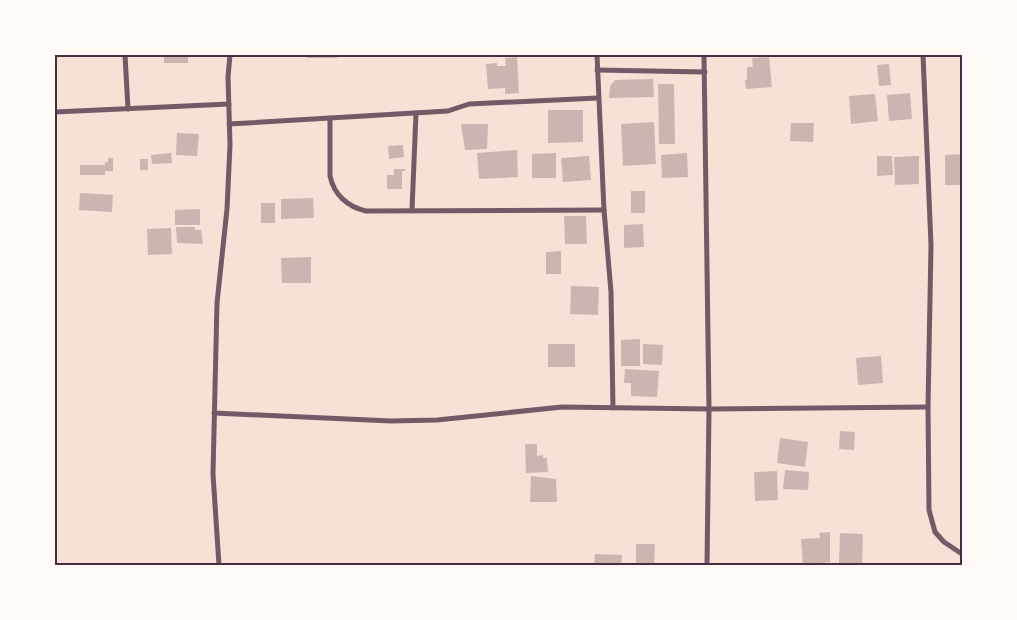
<svg xmlns="http://www.w3.org/2000/svg" width="1017" height="620" font-family="'Sofia Sans Condensed',sans-serif">
  <style>
    .building { fill: #ccb4b1 }
    .lines { fill: none; stroke-linecap: round; stroke-linejoin: round }
    .minor { stroke: #755966; stroke-width: 5 }
    .neatline { fill: none; stroke: #4a2c40; stroke-width: 2 }
  </style>
  <rect width="100%" height="100%" fill="#f7e1d7"/>
  <!-- building -->
  <g class="building">
    <rect x="164" y="55" width="24" height="8"/>
    <rect x="307" y="55" width="30" height="3"/>
    <path d="M517,57L519,93L505,94V88L488,89L486,64L497,63V66H506L505,58Z"/>
    <path d="M769,57L772,87L746,89L745,80H747V67H753L752,58Z"/>
    <path d="M889,64L891,85L879,86L877,65Z"/>
    <path d="M653,79L654,97L609,98L610,86L615,80Z"/>
    <path d="M658,84H674L675,144H659Z"/>
    <path d="M910,93L912,119L889,121L887,95Z"/>
    <path d="M875,94L878,121L851,124L849,96Z"/>
    <path d="M548,110H583V142L548,143Z"/>
    <path d="M654,122L656,164L623,166L621,124Z"/>
    <path d="M791,123H814L813,142L790,141Z"/>
    <path d="M461,124H488L487,149L465,150Z"/>
    <path d="M177,133L199,134L197,156L176,155Z"/>
    <path d="M403,145L404,157L389,159L388,146Z"/>
    <path d="M517,150L518,177L479,179L477,153Z"/>
    <path d="M171,153L172,163L152,164L151,155Z"/>
    <path d="M556,153V178H532V154Z"/>
    <path d="M687,153L688,177L662,178L661,155Z"/>
    <path d="M962,154V185H945V155Z"/>
    <path d="M589,156L591,180L563,182L561,158Z"/>
    <path d="M877,156H892L893,175L877,176Z"/>
    <path d="M919,156V184L895,185L894,157Z"/>
    <path d="M108,158H113V171H105V175H80V165H105V162H108Z"/>
    <rect x="140" y="159" width="8" height="11"/>
    <path d="M394,169H405V171H402V189H387V175H394Z"/>
    <rect x="631" y="191" width="14" height="22"/>
    <path d="M80,193L113,195L112,212L79,210Z"/>
    <path d="M313,198L314,218L281,219V199Z"/>
    <rect x="261" y="203" width="14" height="20"/>
    <path d="M200,209V225H175V210Z"/>
    <path d="M564,216H586L587,244H565Z"/>
    <path d="M643,224L644,247L624,248V225Z"/>
    <path d="M176,227H195V230H201L203,244L177,243Z"/>
    <path d="M171,228L172,254L148,255L147,229Z"/>
    <path d="M561,251V274H546V252Z"/>
    <path d="M311,257V283H282L281,258Z"/>
    <path d="M571,286L599,287L598,315L570,314Z"/>
    <path d="M640,339V366H621V340Z"/>
    <rect x="548" y="344" width="27" height="23"/>
    <path d="M643,344L663,345L662,365L643,364Z"/>
    <path d="M881,356L883,383L858,385L856,358Z"/>
    <path d="M625,369L659,371L657,397L631,396V383H624Z"/>
    <path d="M840,431L855,432L854,450L839,449Z"/>
    <path d="M780,438L808,442L805,467L777,463Z"/>
    <path d="M525,444H537V456L543,455V458H547L548,472L526,473Z"/>
    <path d="M785,470L809,472L808,490L783,489Z"/>
    <path d="M777,471L778,500L755,501L754,472Z"/>
    <path d="M531,476L556,479L557,502H530Z"/>
    <path d="M830,532V562L803,565L801,539L820,538L819,533Z"/>
    <path d="M840,533L863,534L862,564L839,563Z"/>
    <path d="M636,544H655L654,565H636Z"/>
    <path d="M595,554L622,555L621,565H594Z"/>
  </g>
  <g class="lines">
    <!-- minor -->
    <g class="minor">
      <path d="M125,55L128,109"/>
      <path d="M597,55L604,210L611,292L613,408"/>
      <path d="M704,55L709,409L707,565"/>
      <path d="M923,55L931,245L928,407L929,510L935,532L944,542L962,554"/>
      <path d="M597,70L705,72"/>
      <path d="M55,112L229,104"/>
      <path d="M330,118V176C334,195 348,207 366,211L604,210"/>
      <path d="M229,124L448,111L469,104L598,98"/>
      <path d="M412,210L416,113"/>
      <path d="M214,413L391,421L437,420L562,407L709,409L928,407"/>
      <path d="M219,565L213,474L217,303L227,209L230,145L228,77L230,55"/>
    </g>
  </g>
  <!-- border -->
  <rect width="1017" height="620" fill="none" stroke="#fffaf5" stroke-width="112"/>
  <rect x="56" y="56" width="905" height="508" class="neatline"/>
</svg>
